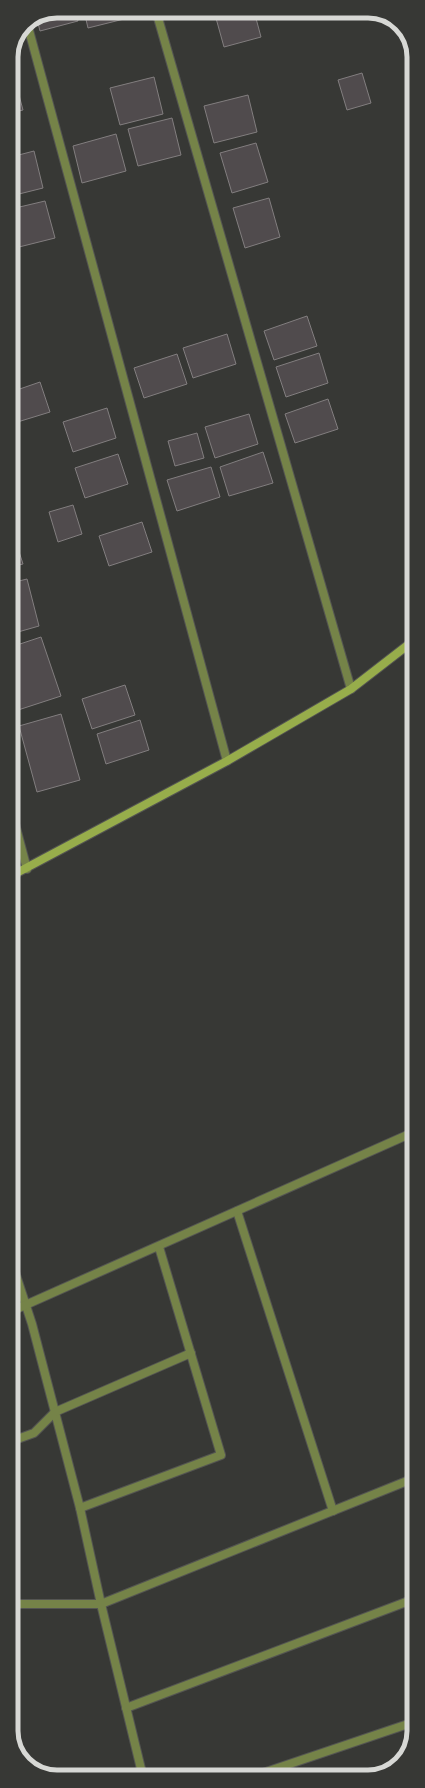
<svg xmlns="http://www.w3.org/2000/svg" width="425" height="1788" font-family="Rubik,sans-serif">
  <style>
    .building { fill: #504b4d; stroke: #827e7f }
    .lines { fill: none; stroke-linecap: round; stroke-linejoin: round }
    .street-casing { stroke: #545552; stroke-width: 10 }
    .secondary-casing { stroke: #545552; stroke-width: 10 }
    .street { stroke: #758348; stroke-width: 8 }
    .secondary { stroke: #97ad4b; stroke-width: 8 }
    .rim { fill: none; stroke: #d7d8d5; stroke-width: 5 }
  </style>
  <rect width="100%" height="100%" fill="#373835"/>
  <!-- building -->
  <g class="building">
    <path d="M57,11H76L78,21L40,31L37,19Z"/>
    <path d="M84,11H130L132,17L88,28Z"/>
    <path d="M214,11H254L261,37L224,47Z"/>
    <path d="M298,11H325L299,16Z"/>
    <path d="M11,73H13L23,110L11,113Z"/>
    <path d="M362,73L371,103L347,110L338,80Z"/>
    <path d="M154,77L163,114L120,125L110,88Z"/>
    <path d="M248,95L257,132L214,143L204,106Z"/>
    <path d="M172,118L181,155L138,166L128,129Z"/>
    <path d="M116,134L126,171L82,183L73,146Z"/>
    <path d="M256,143L268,182L232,193L220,153Z"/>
    <path d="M34,151L43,188L11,196V157Z"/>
    <path d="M269,198L280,237L245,248L233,208Z"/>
    <path d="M45,201L55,238L11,249V209Z"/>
    <path d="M307,316L317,346L274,360L264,331Z"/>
    <path d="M227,334L236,364L193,378L183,348Z"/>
    <path d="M319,353L328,383L286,397L276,367Z"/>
    <path d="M177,354L187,384L144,398L134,368Z"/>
    <path d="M40,382L50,412L11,424V392Z"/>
    <path d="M328,399L338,429L295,443L285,414Z"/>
    <path d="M107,408L116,438L73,452L63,422Z"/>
    <path d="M249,414L258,444L215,458L205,427Z"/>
    <path d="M197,433L204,458L175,466L168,441Z"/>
    <path d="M263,452L273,483L229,496L220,467Z"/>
    <path d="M118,454L128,484L85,498L75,468Z"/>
    <path d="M211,467L220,497L177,511L167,480Z"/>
    <path d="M73,505L82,534L58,542L49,512Z"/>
    <path d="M142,522L152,552L109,566L99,536Z"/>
    <path d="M11,527L23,564L11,567Z"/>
    <path d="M27,579L39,626L11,634V583Z"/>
    <path d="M41,637L61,696L12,712L11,647Z"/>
    <path d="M125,685L135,715L92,729L82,699Z"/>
    <path d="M61,714L80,780L37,792L19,726Z"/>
    <path d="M140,720L149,750L106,764L97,734Z"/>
  </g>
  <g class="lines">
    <defs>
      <g id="street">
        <path d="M156,11L351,689"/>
        <path d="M27,23L227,761"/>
        <path d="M11,809L27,869"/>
        <path d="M237,1211L333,1511"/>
        <path d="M12,1263L32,1324L80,1508L101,1604L143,1777"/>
        <path d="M12,1311L414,1132"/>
        <path d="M12,1441L34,1433L55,1412L191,1353"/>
        <path d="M80,1508L221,1455L159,1247"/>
        <path d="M12,1604H101L412,1479"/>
        <path d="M126,1708L414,1599"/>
        <path d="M254,1776L414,1722"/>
      </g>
      <path id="secondary" d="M11,876L227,761L351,689L413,641"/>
    </defs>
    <!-- street casing -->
    <use href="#street" class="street-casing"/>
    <!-- secondary casing -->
    <use href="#secondary" class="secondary-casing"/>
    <!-- street -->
    <use href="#street" class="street"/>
    <!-- secondary -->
    <use href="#secondary" class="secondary"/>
  </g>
  <!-- crop -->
  <path d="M0 0H425V1788H0ZM57 18H368A39 39 0 0 1 407 57V1731A39 39 0 0 1 368 1770H57A39 39 0 0 1 18 1731V57A39 39 0 0 1 57 18Z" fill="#373835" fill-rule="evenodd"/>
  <path class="rim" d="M57 18H368A39 39 0 0 1 407 57V1731A39 39 0 0 1 368 1770H57A39 39 0 0 1 18 1731V57A39 39 0 0 1 57 18Z"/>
</svg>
